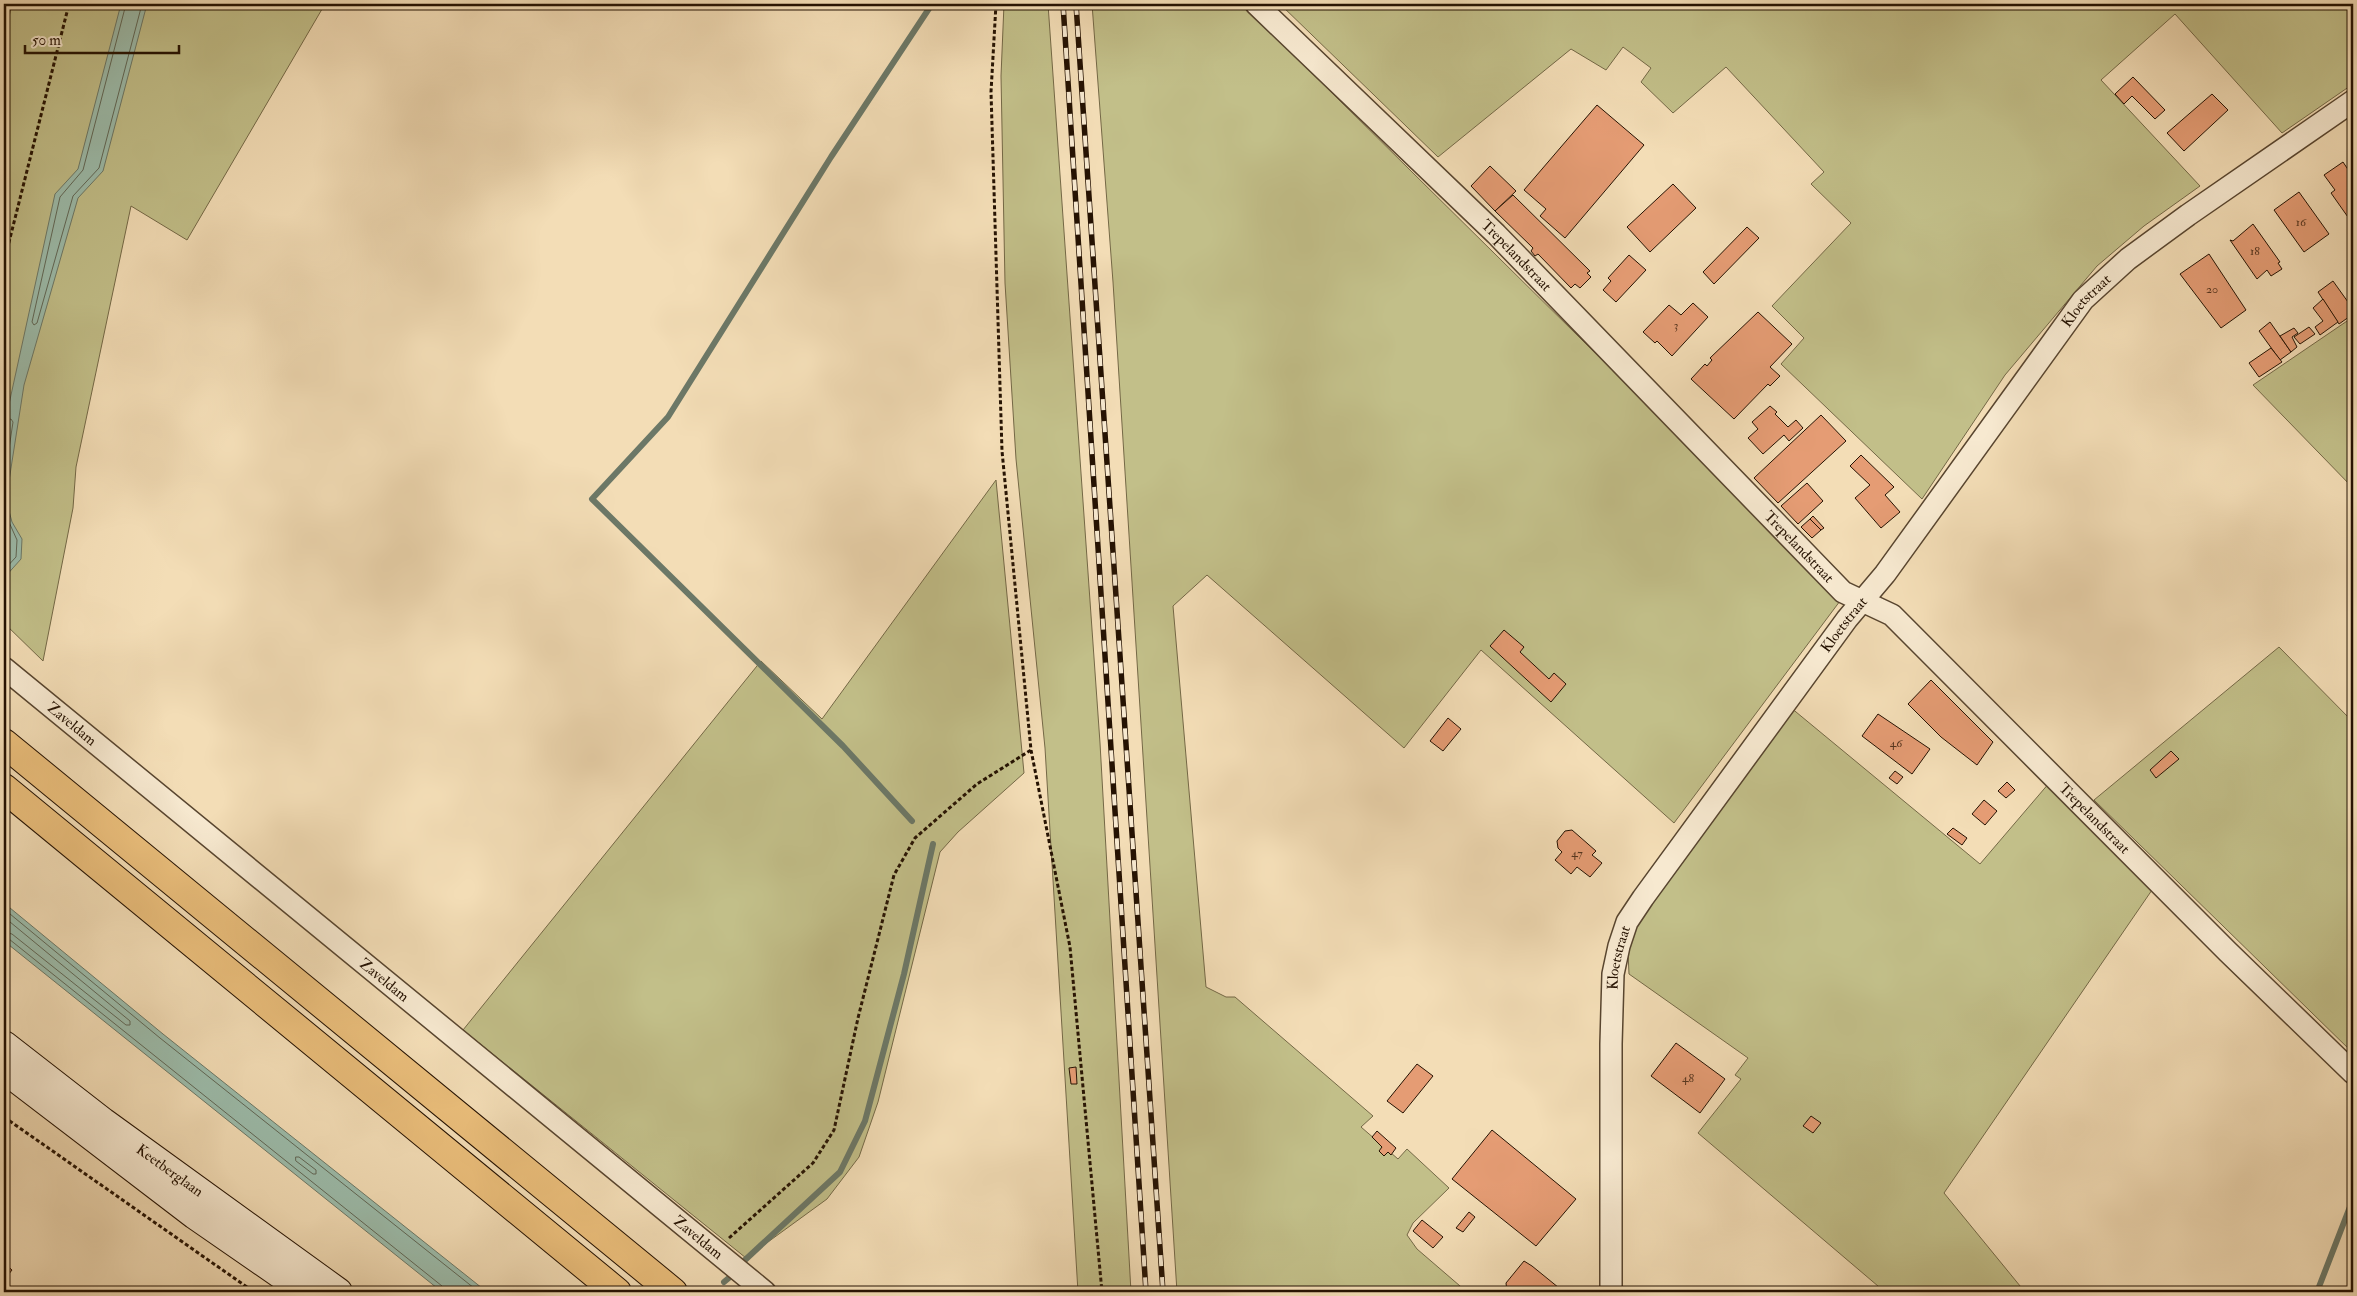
<svg xmlns="http://www.w3.org/2000/svg" width="2357" height="1296" font-family="'IM FELL Double Pica',serif">
  <style>
    .green { fill: #c2bf89; stroke: #746846 }
    .water { fill: #9cbcab; stroke: #6c7867 }
    .lines { fill: none; stroke-linecap: round; stroke-linejoin: round }
    .shore { stroke: #606756; stroke-width: 1 }
    .stream { stroke: #6c7867; stroke-width: 6 }
    .building { fill: #e59c74; stroke: #251202 }
    .minor-casing { stroke: #58452f; stroke-width: 24 }
    .secondary-casing { stroke: #251202; stroke-width: 30 }
    .motorway-casing { stroke: #251202; stroke-width: 30 }
    .path { stroke: #251202; stroke-width: 3; stroke-dasharray: 4 2.5; stroke-linecap: butt }
    .minor { stroke: #f7e9d0; stroke-width: 21 }
    .secondary { stroke: #f7e9d0; stroke-width: 28 }
    .motorway { stroke: #eabe7b; stroke-width: 28 }
    .rail-casing { stroke: #251202; stroke-width: 5.5 }
    .rail { stroke: #f7e9d0; stroke-width: 4; stroke-dasharray: 11; stroke-linecap: butt }
    .labels { text-anchor: middle; dominant-baseline: central; stroke-width: 4.5; stroke-linejoin: round; paint-order: stroke }
    .number-label { font-size: 12px; fill: #55341e }
    .street-label { font-size: 15px; fill: #251202; stroke: #f7e9d0 }
  </style>
  <rect width="100%" height="100%" fill="#f3ddb6"/>
  <filter id="stains"><feTurbulence type="fractalNoise" baseFrequency=".004" numOctaves="4"/><feColorMatrix values="0 0 0 0 .2 0 0 0 0 .09 0 0 0 0 .02 0 0 0 .5 -.17"/></filter>
  <radialGradient id="worn" r=".72"><stop offset=".6" stop-color="#630" stop-opacity="0"/><stop offset="1" stop-color="#630" stop-opacity=".3"/></radialGradient>
  <!-- green -->
  <g class="green">
    <path d="M12,4H325L187,240L131,206L76,467L73,508L43,661L4,623V38Z"/>
    <path d="M1004,4H1048L1100,743L1131,1292H1078L1045,748L1016,459L1005,283L1001,76Z"/>
    <path d="M1092,4H1242L1664,421L1840,601L1674,823L1481,650L1404,748L1207,575L1173,606L1206,987L1226,997H1235L1373,1116L1361,1127L1398,1159L1407,1149L1449,1188L1413,1223L1407,1235L1417,1249L1467,1292H1177L1113,282Z"/>
    <path d="M1280,4H2353V84L2282,133L2175,14L2101,80L2200,186L2144,226L2097,266L2005,375L1922,499L1781,364L1804,338L1772,306L1851,223L1811,184L1824,172L1726,67L1673,113L1641,82L1651,68L1623,47L1606,70L1571,49L1438,157Z"/>
    <path d="M2353,317V488L2253,385Z"/>
    <path d="M996,480L1024,773L958,832L940,852L878,1102L859,1157L827,1199L746,1258L463,1030L761,661L822,719Z"/>
    <path d="M2279,647L2353,722V1053L2094,800Z"/>
    <path d="M1790,707L1980,864L2050,782L2152,890L1944,1193L2025,1292H1885L1698,1133L1741,1079L1735,1075L1748,1058L1629,974L1628,952L1631,937L1650,900Z"/>
  </g>
  <!-- water -->
  <g class="water">
    <path d="M121,4H147L103,171L78,198L24,385L6,500L12,522L22,539L21,559L4,578V427L55,194L78,169Z"/>
    <path d="M4,903L163,1034L487,1292H442L4,941Z"/>
  </g>
  <g class="lines">
    <!-- shore -->
    <g class="shore">
      <path d="M126,4L83,170L60,197L32,322L34,325L37,323L73,196L99,168L142,4"/>
      <path d="M4,421L11,419L13,422L4,482"/>
      <path d="M4,511L17,540L16,557L4,570"/>
      <path d="M4,909L160,1038L479,1292"/>
      <path d="M4,917L130,1021V1025H126L12,934L4,932"/>
      <path d="M4,938L9,939L442,1286L445,1292"/>
      <path d="M296,1157H299L316,1170V1174H313L296,1161Z"/>
    </g>
    <!-- stream -->
    <g class="stream">
      <path d="M912,821L843,746L592,499L668,417L831,157L932,4"/>
      <path d="M745,1260L840,1172L865,1121L904,974L933,844"/>
      <path d="M724,1282L730,1277"/>
      <path d="M2317,1292L2353,1199"/>
    </g>
  </g>
  <!-- building -->
  <g class="building">
    <path d="M2133,77L2165,110L2155,119L2132,96L2124,104L2115,94Z"/>
    <path d="M2212,94L2228,110L2184,151L2167,133Z"/>
    <path d="M1597,105L1644,145L1565,238L1540,216L1546,209L1524,190Z"/>
    <path d="M2343,162L2353,177V218L2350,220L2331,193L2335,190L2324,175Z"/>
    <path d="M1490,166L1516,191L1495,211L1471,186Z"/>
    <path d="M1673,184L1696,208L1650,252L1627,227Z"/>
    <path d="M2299,192L2329,234L2304,252L2274,210Z"/>
    <path d="M1513,195L1590,271L1587,273L1591,277L1580,288L1575,284L1571,288L1538,254L1535,256L1531,251L1533,248L1495,211Z"/>
    <path d="M2253,224L2280,262L2278,263L2282,269L2271,276L2267,270L2257,279L2230,240L2233,241Z"/>
    <path d="M1747,227L1759,238L1714,284L1703,272Z"/>
    <path d="M2209,254L2246,310L2221,328L2180,274Z"/>
    <path d="M1629,255L1646,270L1616,302L1603,290L1611,281L1608,278Z"/>
    <path d="M2333,281L2353,309V314L2339,324L2318,292Z"/>
    <path d="M2323,299L2338,322L2320,335L2315,327L2323,321L2313,308Z"/>
    <path d="M1693,303L1708,317L1672,356L1657,341L1655,343L1643,332L1669,305L1681,315Z"/>
    <path d="M1758,312L1792,344L1770,367L1780,376L1770,386L1768,384L1734,419L1691,379L1705,364L1707,366L1712,360L1710,358Z"/>
    <path d="M2270,322L2291,352L2280,360L2259,331Z"/>
    <path d="M2309,327L2315,334L2300,344L2294,337Z"/>
    <path d="M2294,328L2298,333L2292,337L2297,347L2291,352L2280,336Z"/>
    <path d="M2271,348L2282,362L2259,377L2249,363Z"/>
    <path d="M1770,406L1777,412L1775,414L1788,427L1796,420L1803,428L1789,441L1784,435L1763,454L1748,438L1758,429L1752,422Z"/>
    <path d="M1821,415L1846,441L1778,503L1754,478Z"/>
    <path d="M1861,455L1894,487L1885,495L1900,512L1881,528L1855,498L1870,485L1850,466Z"/>
    <path d="M1807,483L1823,501L1798,524L1781,506Z"/>
    <path d="M1813,516L1824,528L1821,530L1810,519Z"/>
    <path d="M1810,519L1821,530L1812,538L1801,527Z"/>
    <path d="M1504,630L1524,647L1520,652L1549,679L1554,673L1566,684L1551,702L1490,646Z"/>
    <path d="M1931,680L1993,742L1977,765L1941,737L1908,704Z"/>
    <path d="M1878,714L1930,749L1912,774L1862,736Z"/>
    <path d="M1448,718L1461,729L1443,751L1430,741Z"/>
    <path d="M2171,751L2179,759L2156,778L2150,770Z"/>
    <path d="M1895,771L1903,777L1897,784L1889,778Z"/>
    <path d="M2007,782L2015,790L2006,798L1998,791Z"/>
    <path d="M1984,800L1997,811L1985,825L1972,814Z"/>
    <path d="M1953,828L1967,838L1962,845L1947,834Z"/>
    <path d="M1572,830L1596,851L1592,855L1602,863L1590,877L1577,867L1571,874L1555,860L1562,852L1558,848L1557,841L1565,831Z"/>
    <path d="M1676,1043L1725,1079L1700,1113L1651,1076Z"/>
    <path d="M1417,1064L1433,1076L1403,1113L1387,1101Z"/>
    <path d="M1076,1067L1077,1084H1071L1069,1068Z"/>
    <path d="M1811,1116L1821,1123L1813,1133L1803,1126Z"/>
    <path d="M1492,1130L1576,1199L1536,1246L1452,1179Z"/>
    <path d="M1377,1131L1396,1148L1391,1155L1388,1152L1384,1156L1379,1151L1382,1147L1372,1137Z"/>
    <path d="M1469,1212L1475,1217L1463,1232L1456,1228Z"/>
    <path d="M1422,1220L1443,1237L1433,1248L1413,1231Z"/>
    <path d="M1524,1261L1532,1266L1564,1292H1507L1506,1283Z"/>
    <path d="M4,1263L12,1270L4,1280Z"/>
  </g>
  <g class="lines">
    <defs>
      <g id="minor">
        <path id="s1" d="M1256,4L1496,234L1843,592L1892,615L2228,952L2353,1073"/>
        <path id="s2" d="M4,668L765,1292"/>
        <path id="s3" d="M1611,1292V1044L1613,974L1619,946L1627,922L1643,898L1847,619L1885,574L2083,300L2128,259L2188,215L2353,101"/>
      </g>
      <g id="secondary">
        <path id="s4" d="M4,1045L103,1122L338,1292"/>
        <path d="M4,1069L195,1215L302,1289"/>
      </g>
      <g id="motorway">
        <path d="M4,743L673,1292"/>
        <path d="M4,788L617,1292"/>
      </g>
    </defs>
    <!-- minor casing -->
    <use href="#minor" class="minor-casing"/>
    <!-- secondary casing -->
    <use href="#secondary" class="secondary-casing"/>
    <!-- motorway casing -->
    <use href="#motorway" class="motorway-casing"/>
    <!-- path -->
    <g class="path">
      <path d="M996,4L991,92L1002,451L1031,750L1070,947L1102,1292"/>
      <path d="M4,262L69,4"/>
      <path d="M4,1117L254,1292"/>
      <path d="M729,1238L813,1163L834,1130L858,1018L894,875L915,838L977,784L1031,750"/>
    </g>
    <!-- minor -->
    <use href="#minor" class="minor"/>
    <!-- secondary -->
    <use href="#secondary" class="secondary"/>
    <!-- motorway -->
    <use href="#motorway" class="motorway"/>
    <defs>
      <g id="rail">
        <path d="M1063,4L1146,1292"/>
        <path d="M1076,4L1163,1292"/>
      </g>
    </defs>
    <!-- rail casing -->
    <use href="#rail" class="rail-casing"/>
    <!-- rail -->
    <use href="#rail" class="rail"/>
  </g>
  <g class="labels">
    <!-- number labels -->
    <g class="number-label">
      <text x="2301" y="222">16</text>
      <text x="2255" y="251">18</text>
      <text x="2212" y="289">20</text>
      <text x="1676" y="325">3</text>
      <text x="1896" y="743">46</text>
      <text x="1577" y="853">47</text>
      <text x="1688" y="1078">48</text>
    </g>
    <!-- street labels -->
    <g class="street-label">
      <text stroke="none"><textPath href="#s1" startOffset="362">Trepelandstraat</textPath></text>
      <text stroke="none"><textPath href="#s3" startOffset="1145">Kloetstraat</textPath></text>
      <text stroke="none"><textPath href="#s1" startOffset="768">Trepelandstraat</textPath></text>
      <text stroke="none"><textPath href="#s3" startOffset="740">Kloetstraat</textPath></text>
      <text stroke="none"><textPath href="#s2" startOffset="88">Zaveldam</textPath></text>
      <text stroke="none"><textPath href="#s1" startOffset="1172">Trepelandstraat</textPath></text>
      <text stroke="none"><textPath href="#s3" startOffset="335">Kloetstraat</textPath></text>
      <text stroke="none"><textPath href="#s2" startOffset="492">Zaveldam</textPath></text>
      <text stroke="none"><textPath href="#s4" startOffset="208">Keetberglaan</textPath></text>
      <text stroke="none"><textPath href="#s2" startOffset="898">Zaveldam</textPath></text>
    </g>
  </g>
  <!-- margin -->
  <rect width="2357" height="1296" fill="none" stroke="#f3ddb6" stroke-width="20"/>
  <rect x="5" y="5" width="2347" height="1286" fill="none" stroke="#251202" stroke-width="2.5"/>
  <rect x="10" y="10" width="2337" height="1276" fill="none" stroke="#251202"/>
  <!-- scale -->
  <path d="M25 45v8h154v-8" fill="none" stroke="#251202" stroke-width="2.5"/>
  <text x="32" y="45" font-size="15" fill="#251202" stroke="#f7e9d0" stroke-width="4" paint-order="stroke">50 m</text>
  <rect width="100%" height="100%" filter="url(#stains)"/>
  <rect width="100%" height="100%" fill="url(#worn)"/>
</svg>
